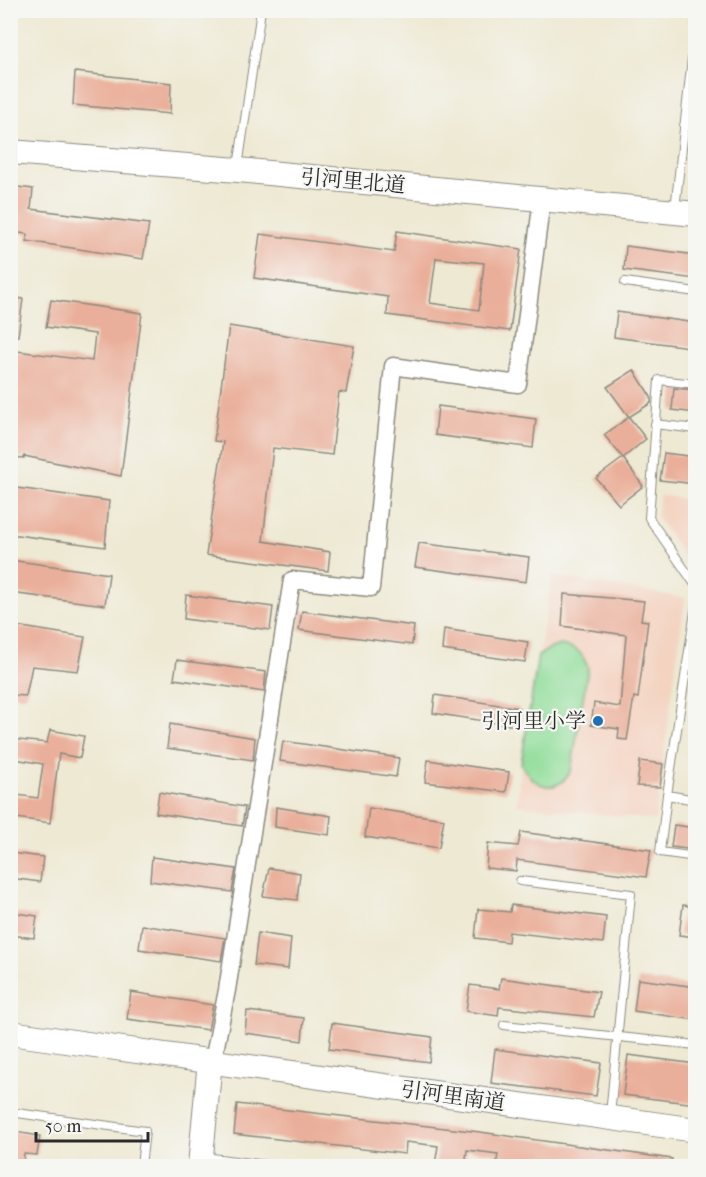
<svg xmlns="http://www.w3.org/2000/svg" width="706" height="1177" font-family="'IM FELL French Canon','Noto Serif SC',serif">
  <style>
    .built { fill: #f4d3c1 }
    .park { fill: #90dd9a; stroke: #5e8462; stroke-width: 1.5 }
    .building { fill: #eaaf9a; fill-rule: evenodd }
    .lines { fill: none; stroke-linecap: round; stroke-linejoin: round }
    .lane-casing { stroke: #8c8a7f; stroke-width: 10 }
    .street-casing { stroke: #8c8a7f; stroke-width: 19 }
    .secondary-casing { stroke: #8c8a7f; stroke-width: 26 }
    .lane { stroke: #fff; stroke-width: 8 }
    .street { stroke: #fff; stroke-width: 16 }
    .secondary { stroke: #fff; stroke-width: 24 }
    .poi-dot { fill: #1f6fb2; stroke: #f6f6f2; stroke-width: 2 }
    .labels { text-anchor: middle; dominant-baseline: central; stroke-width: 4.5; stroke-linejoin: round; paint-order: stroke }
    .street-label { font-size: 21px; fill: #2b2b2b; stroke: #f6f6f2 }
    .poi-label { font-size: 21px; fill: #2b2b2b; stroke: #f6f6f2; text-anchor: end }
  </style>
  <rect width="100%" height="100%" fill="#f6f6f2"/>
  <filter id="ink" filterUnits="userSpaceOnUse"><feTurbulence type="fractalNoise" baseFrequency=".0167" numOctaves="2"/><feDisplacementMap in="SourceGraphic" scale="12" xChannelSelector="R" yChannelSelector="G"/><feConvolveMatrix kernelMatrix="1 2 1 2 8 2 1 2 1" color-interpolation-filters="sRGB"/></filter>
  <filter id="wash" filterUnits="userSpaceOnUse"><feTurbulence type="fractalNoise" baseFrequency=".008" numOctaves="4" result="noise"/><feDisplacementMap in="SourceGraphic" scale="24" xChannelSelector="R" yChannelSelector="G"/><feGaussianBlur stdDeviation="1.35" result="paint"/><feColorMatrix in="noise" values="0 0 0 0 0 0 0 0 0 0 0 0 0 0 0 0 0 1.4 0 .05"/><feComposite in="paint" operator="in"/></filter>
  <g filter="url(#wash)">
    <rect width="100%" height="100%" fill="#eee9d3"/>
    <!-- built -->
    <g class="built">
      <path d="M660,495L695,501V572L656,516Z"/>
      <path d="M552,576L685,598L655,820L517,805L521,764Z"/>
    </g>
    <!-- park -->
    <path class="park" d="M560,645C578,649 581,650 588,668L571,771C555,797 533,786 521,764L538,656L549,649Z"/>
    <g id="blocks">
      <!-- building -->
      <g class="building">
        <path d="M75,72L171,83L170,114L73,105Z"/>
        <path d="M10,186L33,189L31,209L149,224L143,259L27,241V234L10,232Z"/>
        <path d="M397,231L521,249L510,331L387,315L388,297L254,278L260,234L394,252ZM436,258L484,263L479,310L430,303Z"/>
        <path d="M626,246L696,255V279L624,270Z"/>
        <path d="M10,297L23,299L18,336H10Z"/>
        <path d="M51,300L142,313L121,476L24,456V458L10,457V350L92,361L95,334L46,327Z"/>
        <path d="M617,312L696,323V348L614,337Z"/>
        <path d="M229,326L354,346L346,393L339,392L332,455L273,448L263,541L330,552L328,571L206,555L223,442L214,441Z"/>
        <path d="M634,370L651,397V403L629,417L607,387Z"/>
        <path d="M674,388L696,390V413L672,410Z"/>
        <path d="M438,406L536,419L533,448L435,435Z"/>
        <path d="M629,417L646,439L623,458L604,435Z"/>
        <path d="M664,453L696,457V484L660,480Z"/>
        <path d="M623,458L643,486L619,505L596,478Z"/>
        <path d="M10,487L109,501L105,547L10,534Z"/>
        <path d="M419,543L529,557L526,582L415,567Z"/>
        <path d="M10,560L109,574L105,605L10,593Z"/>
        <path d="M564,594L644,601L641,620L648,621L638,698L634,697L627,740L618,739L619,729L591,725L594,703L620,707L626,635L562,626Z"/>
        <path d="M186,595L273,607L270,630L184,619Z"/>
        <path d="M302,611L414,626L412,645L299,630Z"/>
        <path d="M10,625L85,637L78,671L32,666L26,696L10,695Z"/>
        <path d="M444,629L528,642L525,662L442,650Z"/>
        <path d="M177,660L266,672L264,692L174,679Z"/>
        <path d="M435,695L519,708L516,726L433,713Z"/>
        <path d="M170,724L255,738L253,760L167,748Z"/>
        <path d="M50,730L84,736L80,758L59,754L50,823L10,817V794L38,798L43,764L10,758V739L47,743Z"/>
        <path d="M283,741L399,758L396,777L280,761Z"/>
        <path d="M428,760L509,772L506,792L425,782Z"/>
        <path d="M640,761L663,764L660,787L637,786Z"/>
        <path d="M159,792L245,807L242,826L156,813Z"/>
        <path d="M276,807L331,816L329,835L275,827Z"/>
        <path d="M369,808L444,819L439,848L365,837Z"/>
        <path d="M674,825L696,828V850L671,847Z"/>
        <path d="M521,832L651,850L646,877L517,860L516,871L486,868L488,843L518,846Z"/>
        <path d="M10,853L43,857L40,882L10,878Z"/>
        <path d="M152,857L236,869L232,892L150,881Z"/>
        <path d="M269,868L300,873L297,900L263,896Z"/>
        <path d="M511,905L606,917L603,943L509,932L508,942L475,938L478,909L510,912Z"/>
        <path d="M683,905L696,907V937L679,935Z"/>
        <path d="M10,912L37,916L34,938L10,935Z"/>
        <path d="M142,925L225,938L221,961L139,949Z"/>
        <path d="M258,933L291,938L288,969L254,965Z"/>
        <path d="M501,978L599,992L594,1017L499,1007L498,1016L466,1011L470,985L499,989Z"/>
        <path d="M638,979L696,987V1020L634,1011Z"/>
        <path d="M131,992L213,1005L208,1030L127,1019Z"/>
        <path d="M247,1011L304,1018L302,1041L245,1033Z"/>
        <path d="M332,1023L432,1037L429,1062L329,1049Z"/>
        <path d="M495,1049L601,1063L596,1096L491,1083Z"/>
        <path d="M628,1055L696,1064V1104L623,1095Z"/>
        <path d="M237,1104L480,1132L672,1159V1167H496L498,1154L467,1150L465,1167L435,1165L438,1146L406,1142L405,1154L234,1134Z"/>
        <path d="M10,1131L40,1136L37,1155L24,1154L23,1167H10Z"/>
      </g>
    </g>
  </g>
  <g filter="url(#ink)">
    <use href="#blocks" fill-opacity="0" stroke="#8c8a7f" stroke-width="1.5"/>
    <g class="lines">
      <defs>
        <g id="lane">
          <path d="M684,126L696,127"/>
          <path d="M238,167L261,10"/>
          <path d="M675,209L696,23"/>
          <path d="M625,282L696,292"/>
          <path d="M696,384L659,380L649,518L696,586"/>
          <path d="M655,424L696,429"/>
          <path d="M696,605L667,795L696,800"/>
          <path d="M687,664L696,667"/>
          <path d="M667,795L660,852L696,857"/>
          <path d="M520,881L631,894L610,1115"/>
          <path d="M504,1025L696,1045"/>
          <path d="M10,1112L145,1131L141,1166"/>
          <path d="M204,1157L274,1166"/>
        </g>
        <path id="street" d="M213,1061L227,990L292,580L371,588L393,366L518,384L542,199"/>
        <g id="secondary">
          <path d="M10,152L238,170L696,214"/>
          <path d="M10,1033L696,1130"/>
          <path d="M200,1166L210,1061"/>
        </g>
      </defs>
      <!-- lane casing -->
      <use href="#lane" class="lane-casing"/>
      <!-- street casing -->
      <use href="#street" class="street-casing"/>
      <!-- secondary casing -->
      <use href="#secondary" class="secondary-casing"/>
      <!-- lane -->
      <use href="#lane" class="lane"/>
      <!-- street -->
      <use href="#street" class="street"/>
      <!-- secondary -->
      <use href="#secondary" class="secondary"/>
    </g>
  </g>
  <!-- markers -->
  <circle class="poi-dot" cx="598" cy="721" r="6"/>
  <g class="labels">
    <!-- street labels -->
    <g class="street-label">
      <text transform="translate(353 181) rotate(5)">引河里北道</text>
      <text transform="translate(453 1096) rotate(8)">引河里南道</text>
    </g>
    <!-- poi labels -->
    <g class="poi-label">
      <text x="586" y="721">引河里小学</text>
    </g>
  </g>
  <!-- margin -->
  <rect width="706" height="1177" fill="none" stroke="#f6f6f2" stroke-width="36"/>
  <!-- scale -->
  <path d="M36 1132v9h112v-9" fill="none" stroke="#2b2b2b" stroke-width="3"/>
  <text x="45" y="1132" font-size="18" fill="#2b2b2b" stroke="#f6f6f2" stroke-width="4.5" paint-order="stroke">50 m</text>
</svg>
